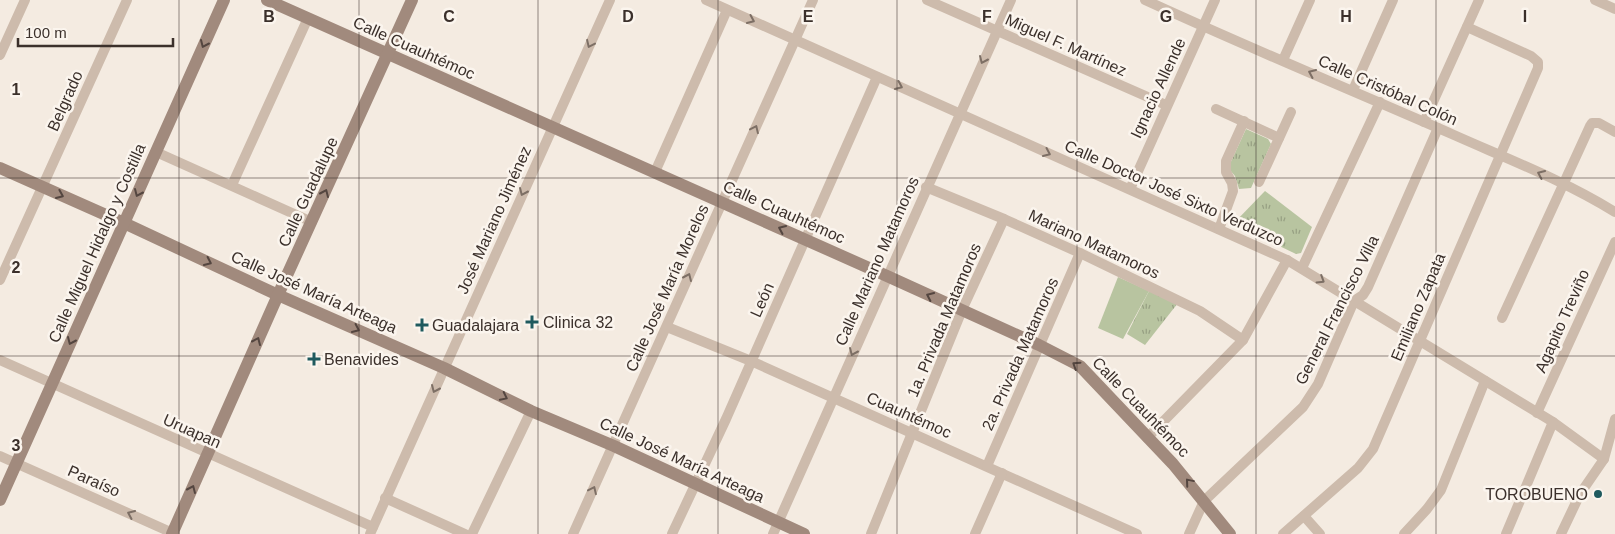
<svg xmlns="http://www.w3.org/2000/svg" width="1615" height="534" font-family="Arial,sans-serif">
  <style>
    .park { fill: url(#park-tufts) }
    .pitch { fill: #b8c4a0 }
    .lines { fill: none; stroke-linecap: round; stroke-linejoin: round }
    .street { stroke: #cdbbac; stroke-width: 10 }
    .secondary { stroke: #a18a7d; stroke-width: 12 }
    .oneway { stroke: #7d6f65 }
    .oneway2 { stroke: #544640 }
    .grid { fill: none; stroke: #3b302b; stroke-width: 1; stroke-opacity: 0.55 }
    .poi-dot { fill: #1f5a5e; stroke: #fbf5ee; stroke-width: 2 }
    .labels { text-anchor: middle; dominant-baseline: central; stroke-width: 5; stroke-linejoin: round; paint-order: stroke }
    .street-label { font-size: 16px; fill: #3b302b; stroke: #fbf5ee }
    .poi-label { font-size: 16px; fill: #3b302b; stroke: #fbf5ee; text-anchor: start }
    .grid-label { font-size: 16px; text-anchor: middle; font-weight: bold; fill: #3b302b; stroke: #fbf5ee; stroke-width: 5; stroke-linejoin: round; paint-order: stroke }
  </style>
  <defs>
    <pattern id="park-tufts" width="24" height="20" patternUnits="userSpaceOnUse" patternTransform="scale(1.25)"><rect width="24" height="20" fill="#b8c4a0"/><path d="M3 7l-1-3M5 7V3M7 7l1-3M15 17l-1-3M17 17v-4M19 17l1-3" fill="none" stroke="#97a083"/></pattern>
  </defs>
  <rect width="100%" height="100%" fill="#f4ebe1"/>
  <!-- park -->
  <g class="park">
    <path d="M1246,129L1268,139L1271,144L1251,188L1239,189L1235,176L1228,168Z"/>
    <path d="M1265,191L1312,227L1301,253L1296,254L1233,224Z"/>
    <path d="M1149,291L1178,303L1145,345L1127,334Z"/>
  </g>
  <!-- pitch -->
  <path class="pitch" d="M1118,277L1149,291L1123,339L1098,328Z"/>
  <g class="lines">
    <!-- street -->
    <g class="street">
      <path d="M706,0L1287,260L1553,422L1604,459"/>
      <path d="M927,0L1166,105"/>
      <path d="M1145,0C1247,47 1351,90 1454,135C1508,159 1565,181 1615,212"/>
      <path d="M1595,0L1615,9"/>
      <path d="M0,55L25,0"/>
      <path d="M1283,60L1310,0"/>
      <path d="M1353,90L1393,0"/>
      <path d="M1216,109L1279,138"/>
      <path d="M1424,122L1479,0"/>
      <path d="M156,152L312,222"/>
      <path d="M655,172L727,10"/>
      <path d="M1259,182L1291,112"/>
      <path d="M232,185L308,18"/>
      <path d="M926,187L1004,219L1080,253L1200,311L1243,340"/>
      <path d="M1130,189L1215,0"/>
      <path d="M1219,229L1233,191L1232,183L1226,172V161L1244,121"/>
      <path d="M1302,268L1380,102"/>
      <path d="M0,280L127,0"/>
      <path d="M1502,318L1590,126L1592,123H1599L1615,132"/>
      <path d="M667,327L751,361L1137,534"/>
      <path d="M0,360L373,527"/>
      <path d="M1537,413L1615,242"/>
      <path d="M1147,438L1243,340L1287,260"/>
      <path d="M0,456L175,534"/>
      <path d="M987,466L1080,253"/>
      <path d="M385,498L465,534"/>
      <path d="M1304,516L1320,534"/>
      <path d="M370,534L610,0"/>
      <path d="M472,534L531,411"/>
      <path d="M573,534L813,0"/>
      <path d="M672,534L726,419L877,77"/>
      <path d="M773,534L1011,0"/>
      <path d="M871,534L962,310L1004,219"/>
      <path d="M975,534L1002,473"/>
      <path d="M1189,534L1204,501L1303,407L1318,384L1354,301L1363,295L1368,287L1438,128"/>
      <path d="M1283,534L1358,468L1373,449L1538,68V62L1531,56L1467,27"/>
      <path d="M1404,534L1427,509L1441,490L1485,381"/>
      <path d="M1506,534L1553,422"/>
      <path d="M1561,534L1580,494L1604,459L1615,419"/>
    </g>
    <!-- secondary -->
    <g class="secondary">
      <path d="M267,0L887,276L1039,345L1080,366L1173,464L1230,534"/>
      <path d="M0,168L124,223L278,295L444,368L531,411L614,446L804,534"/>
      <path d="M0,500L224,0"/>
      <path d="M172,534L278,295L412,0"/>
    </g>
  </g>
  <!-- one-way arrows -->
  <defs><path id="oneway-chevron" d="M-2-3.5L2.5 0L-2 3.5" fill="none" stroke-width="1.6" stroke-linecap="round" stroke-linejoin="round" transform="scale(1.25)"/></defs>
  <g class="oneway">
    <use href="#oneway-chevron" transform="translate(751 20) rotate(24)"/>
    <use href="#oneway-chevron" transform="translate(590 44) rotate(115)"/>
    <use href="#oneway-chevron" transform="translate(983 60) rotate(114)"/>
    <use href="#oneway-chevron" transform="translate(1312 73) rotate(-156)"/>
    <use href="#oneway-chevron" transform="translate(899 86) rotate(24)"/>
    <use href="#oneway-chevron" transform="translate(755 129) rotate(-65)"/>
    <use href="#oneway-chevron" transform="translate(1047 153) rotate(24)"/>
    <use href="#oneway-chevron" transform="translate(1541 174) rotate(-156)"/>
    <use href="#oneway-chevron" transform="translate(523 192) rotate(114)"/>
    <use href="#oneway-chevron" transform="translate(688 277) rotate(-66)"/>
    <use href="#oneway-chevron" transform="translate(1321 280) rotate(32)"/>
    <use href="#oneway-chevron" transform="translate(853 352) rotate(114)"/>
    <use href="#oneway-chevron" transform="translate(435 389) rotate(114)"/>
    <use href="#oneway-chevron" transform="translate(593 490) rotate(-65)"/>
    <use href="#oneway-chevron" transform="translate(131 514) rotate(-156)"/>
  </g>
  <g class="oneway2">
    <use href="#oneway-chevron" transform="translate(204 44) rotate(114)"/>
    <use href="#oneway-chevron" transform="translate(138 193) rotate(114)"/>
    <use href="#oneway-chevron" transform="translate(325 193) rotate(-66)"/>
    <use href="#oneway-chevron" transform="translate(60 195) rotate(23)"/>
    <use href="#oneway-chevron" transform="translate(782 229) rotate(-156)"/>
    <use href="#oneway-chevron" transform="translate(208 262) rotate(25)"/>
    <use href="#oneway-chevron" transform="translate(930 296) rotate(-155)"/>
    <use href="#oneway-chevron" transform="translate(356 329) rotate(25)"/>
    <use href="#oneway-chevron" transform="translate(71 341) rotate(114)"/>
    <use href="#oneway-chevron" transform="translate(257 341) rotate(-66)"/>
    <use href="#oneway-chevron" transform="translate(1076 365) rotate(-147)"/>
    <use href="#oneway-chevron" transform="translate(504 397) rotate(26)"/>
    <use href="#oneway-chevron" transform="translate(1189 482) rotate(-130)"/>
    <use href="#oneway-chevron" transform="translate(192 489) rotate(-66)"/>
  </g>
  <!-- grid -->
  <path class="grid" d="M179,0V534M359,0V534M538,0V534M718,0V534M897,0V534M1077,0V534M1256,0V534M1436,0V534M0,178H1615M0,356H1615"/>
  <!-- markers -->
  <g class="poi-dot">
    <path d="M529.5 314.5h5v5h5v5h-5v5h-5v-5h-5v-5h5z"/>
    <path d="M419.5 317.5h5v5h5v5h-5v5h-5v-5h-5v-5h5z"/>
    <path d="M311.5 351.5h5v5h5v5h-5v5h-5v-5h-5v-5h5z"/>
    <circle cx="1598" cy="494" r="5"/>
  </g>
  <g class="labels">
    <!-- street labels -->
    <g class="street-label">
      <text transform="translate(1066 45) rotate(24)">Miguel F. Martínez</text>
      <text transform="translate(414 48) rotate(24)">Calle Cuauhtémoc</text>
      <text transform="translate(1158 88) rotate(-65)">Ignacio Allende</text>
      <text transform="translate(1388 90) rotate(24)">Calle Cristóbal Colón</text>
      <text transform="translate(65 101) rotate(-66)">Belgrado</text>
      <text transform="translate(308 192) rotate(-65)">Calle Guadalupe</text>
      <text transform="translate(1174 193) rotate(24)">Calle Doctor José Sixto Verduzco</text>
      <text transform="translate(784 212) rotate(24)">Calle Cuauhtémoc</text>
      <text transform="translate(494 220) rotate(-66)">José Mariano Jiménez</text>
      <text transform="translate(97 243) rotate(-66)">Calle Miguel Hidalgo y Costilla</text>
      <text transform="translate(1094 244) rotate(25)">Mariano Matamoros</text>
      <text transform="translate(877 261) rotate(-66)">Calle Mariano Matamoros</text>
      <text transform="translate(667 288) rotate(-66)">Calle José María Morelos</text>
      <text transform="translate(314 292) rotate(24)">Calle José María Arteaga</text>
      <text transform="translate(762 300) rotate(-66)">León</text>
      <text transform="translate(1418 307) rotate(-67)">Emiliano Zapata</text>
      <text transform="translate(1337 310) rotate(-63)">General Francisco Villa</text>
      <text transform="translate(944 320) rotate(-67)">1a. Privada Matamoros</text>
      <text transform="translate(1562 321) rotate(-66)">Agapito Treviño</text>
      <text transform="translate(1020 354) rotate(-66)">2a. Privada Matamoros</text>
      <text transform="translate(1141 407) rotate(46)">Calle Cuauhtémoc</text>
      <text transform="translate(909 415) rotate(24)">Cuauhtémoc</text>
      <text transform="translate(192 431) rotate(24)">Uruapan</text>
      <text transform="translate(682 460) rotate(25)">Calle José María Arteaga</text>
      <text transform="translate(94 481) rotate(24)">Paraíso</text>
    </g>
    <!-- poi labels -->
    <g class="poi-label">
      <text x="543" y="322">Clinica 32</text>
      <text x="432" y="325">Guadalajara</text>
      <text x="324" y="359">Benavides</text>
      <text x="1588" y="494" text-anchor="end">TOROBUENO</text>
    </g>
  </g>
  <g class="grid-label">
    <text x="269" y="22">B</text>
    <text x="449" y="22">C</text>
    <text x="628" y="22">D</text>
    <text x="808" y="22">E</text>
    <text x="987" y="22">F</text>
    <text x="1166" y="22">G</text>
    <text x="1346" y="22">H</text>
    <text x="1525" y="22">I</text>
    <text x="16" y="95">1</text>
    <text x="16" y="273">2</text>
    <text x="16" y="451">3</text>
  </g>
  <!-- scale -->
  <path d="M18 38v8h155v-8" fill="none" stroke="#3b302b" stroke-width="2.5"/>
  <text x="25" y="38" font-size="15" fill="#3b302b" stroke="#fbf5ee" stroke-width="4" paint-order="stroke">100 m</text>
</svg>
